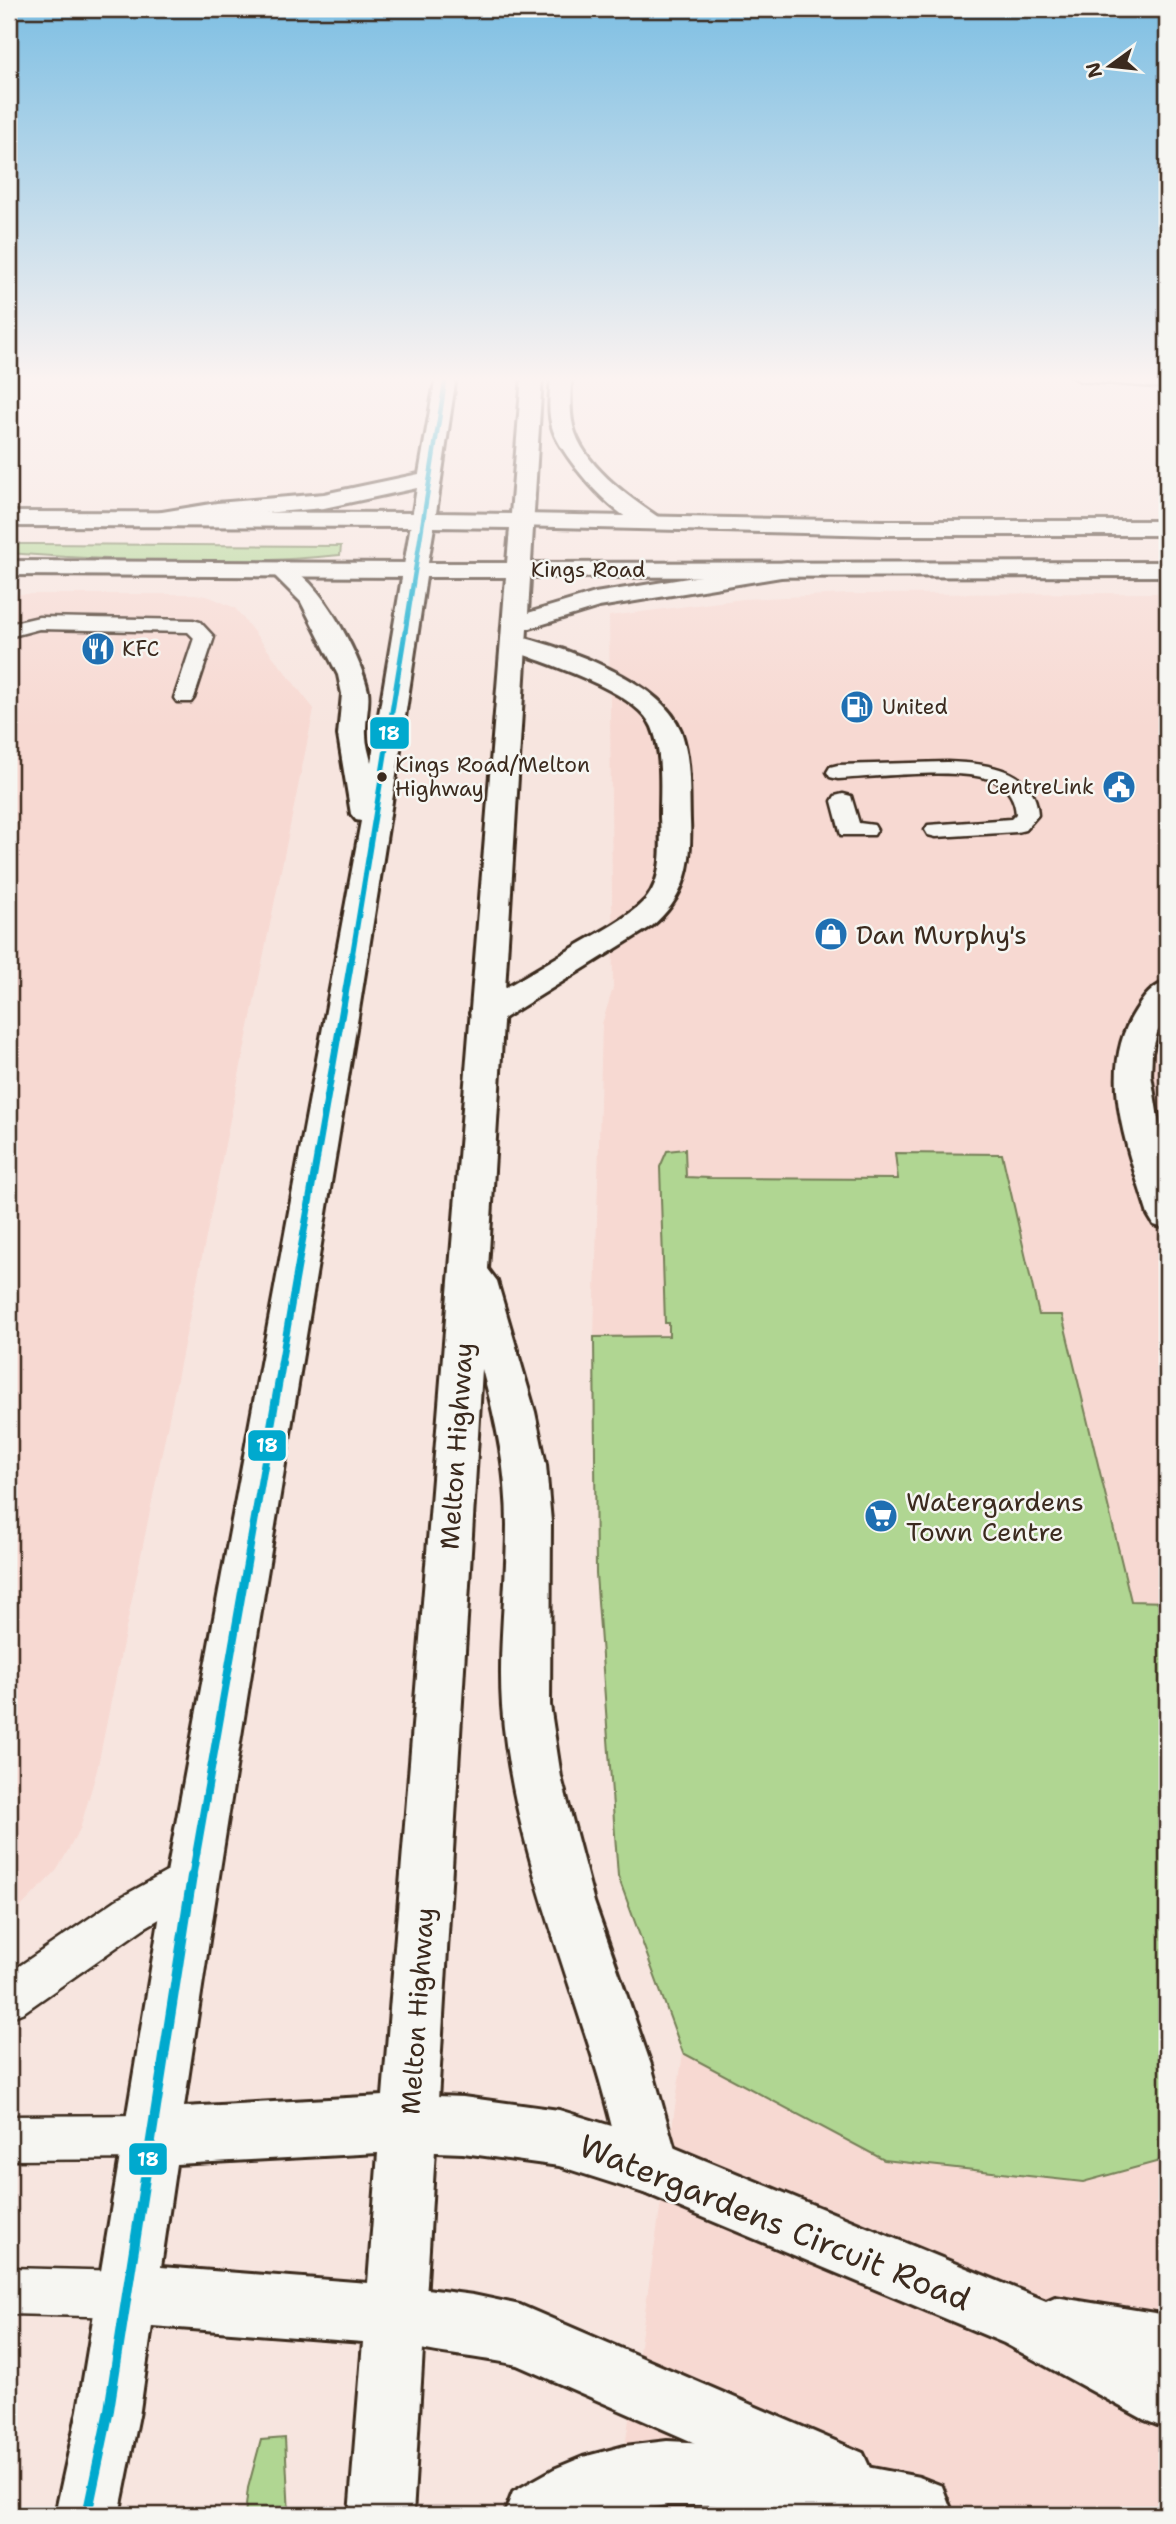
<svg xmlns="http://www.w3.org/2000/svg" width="1176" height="2524" font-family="'Shantell Sans',sans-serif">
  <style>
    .built { fill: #f7d9d2 }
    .green { fill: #b0d692; stroke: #768058; stroke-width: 2 }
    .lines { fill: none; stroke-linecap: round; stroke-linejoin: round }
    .lane-casing { stroke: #3b2a1e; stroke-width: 5 }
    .street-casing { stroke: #3b2a1e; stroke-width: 6 }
    .primary-casing { stroke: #3b2a1e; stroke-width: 6 }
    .highway-casing { stroke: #3b2a1e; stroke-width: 6 }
    .lane { fill: #f6f6f2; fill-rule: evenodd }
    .street { fill: #f6f6f2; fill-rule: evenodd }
    .primary { fill: #f6f6f2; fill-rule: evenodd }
    .highway { fill: #f6f6f2; fill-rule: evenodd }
    .bus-1-far4-casing { stroke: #f6f6f2; stroke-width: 8 }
    .bus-1-far3-casing { stroke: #f6f6f2; stroke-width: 9 }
    .bus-1-far2-casing { stroke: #f6f6f2; stroke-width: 12 }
    .bus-1-far1-casing { stroke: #f6f6f2; stroke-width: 13 }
    .bus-1-casing { stroke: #f6f6f2; stroke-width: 16 }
    .bus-1-far4 { stroke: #00a9ce; stroke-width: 4.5 }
    .bus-1-far3 { stroke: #00a9ce; stroke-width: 5 }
    .bus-1-far2 { stroke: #00a9ce; stroke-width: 7 }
    .bus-1-far1 { stroke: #00a9ce; stroke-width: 8 }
    .bus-1 { stroke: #00a9ce; stroke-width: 10 }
    .bus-dot { fill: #3b2a1e; stroke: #f6f6f2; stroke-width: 2.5 }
    .labels { text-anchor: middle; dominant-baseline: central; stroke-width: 5; stroke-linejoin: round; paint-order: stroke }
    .far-street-label { font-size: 21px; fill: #3b2a1e; stroke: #f6f6f2 }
    .far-poi-label { font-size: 21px; fill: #3b2a1e; stroke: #f6f6f2; text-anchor: start }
    .far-bus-label { font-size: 21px; fill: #3b2a1e; stroke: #f6f6f2; text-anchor: start }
    .poi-label { font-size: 26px; fill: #3b2a1e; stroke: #f6f6f2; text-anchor: start }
    .street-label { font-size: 26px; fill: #3b2a1e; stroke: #f6f6f2 }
    .near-street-label { font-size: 32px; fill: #3b2a1e; stroke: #f6f6f2 }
    .line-badge { stroke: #f6f6f2; stroke-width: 2.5 }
    .badge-label { font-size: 19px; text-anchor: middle; font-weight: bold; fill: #fff }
  </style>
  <rect width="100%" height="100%" fill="#f7e5df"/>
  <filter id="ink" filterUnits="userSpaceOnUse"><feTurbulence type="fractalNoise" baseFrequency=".0143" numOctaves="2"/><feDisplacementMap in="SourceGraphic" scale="14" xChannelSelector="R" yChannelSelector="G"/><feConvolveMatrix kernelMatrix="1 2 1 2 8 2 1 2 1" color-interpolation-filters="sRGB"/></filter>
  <g filter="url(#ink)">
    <!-- built -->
    <g class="built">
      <path d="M1167,593V2515H615L683,2053L618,1876L596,1574L594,1337L602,1024L613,988L609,616L743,599L848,594Z"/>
      <path d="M9,594H195L210,597L235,608L314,709L97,1770L80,1829L57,1870L9,1919Z"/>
    </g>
    <!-- green -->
    <g class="green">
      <path d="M9,544H33L341,546L340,555C231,566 118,561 9,553Z"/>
      <path d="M685,1149L686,1177L709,1178L898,1179L895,1153L1002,1154L1039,1315H1062L1131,1601L1167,1602V2159L1083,2182L884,2160L683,2053L618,1876L596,1574L594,1337L669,1336V1323H665L660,1167L667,1151Z"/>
      <path d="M285,2438L289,2515H245L248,2488L261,2440Z"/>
    </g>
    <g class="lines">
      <defs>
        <g id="lane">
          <path d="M1072,376L1167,378V388L1080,381Z"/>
          <path d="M39,617L193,620L200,622L214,637L194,698L191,702H177L174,698L194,638L188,632L39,629L9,637V624Z"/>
          <path d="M947,762C983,763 1036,767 1038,815L1025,830L1017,832L936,837L928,835L925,830L928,825L1011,819L1016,814C1015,800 1009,789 997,782C966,766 875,777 838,779L830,777L827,772L830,767L838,765Z"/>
          <path d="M843,794L851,796L859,823L874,825L877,830L874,835H841L832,801L835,796Z"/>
          <path d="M192,1858L206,1864L212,1878L206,1892L144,1928L24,2012L9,2018V1973L116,1900Z"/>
          <path d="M152,2115L167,2122L174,2137L167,2152L152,2159L9,2160V2116Z"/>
          <path d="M9,2268L126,2271L142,2278L149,2294L142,2310L126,2317L9,2314Z"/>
        </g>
        <g id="street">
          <path d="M514,635C562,647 662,680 681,731C691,759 689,791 690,821C692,864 686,897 652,926L499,1021L487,1024L475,1021L470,1013L475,1005C509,986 542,966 576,946C600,932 627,919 646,899C664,878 661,842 660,817C660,788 663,754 652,727C636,690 542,662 505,648L501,643L505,638Z"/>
          <path d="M1167,982V1015L1157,1033L1152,1053L1151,1075L1159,1124L1167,1156V1229L1154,1225L1148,1215C1129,1151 1095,1072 1136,1010C1144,997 1152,986 1167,982Z"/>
          <path d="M409,2095L463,2097L559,2110L651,2138L1046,2301L1055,2297L1167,2315V2429L1145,2420L1004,2343L650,2195L559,2166L463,2153L409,2151L389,2143L381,2123L389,2103Z"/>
          <path d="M396,2285L473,2295L520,2305L863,2453L873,2475L863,2497L841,2507L517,2365C472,2355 416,2353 375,2336L366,2315L375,2294Z"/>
        </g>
        <g id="primary">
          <path d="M9,512L424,513L432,515L436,520L432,525L424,527L9,526Z"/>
          <path d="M522,514L883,521H1167V535H883L514,526L510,521L514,516Z"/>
          <path d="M9,561L415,563L424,565L427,570L424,575L415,577L9,575Z"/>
          <path d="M1167,562V576L519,577L510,575L507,570L510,565L519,563Z"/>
        </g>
        <g id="highway">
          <path d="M436,376H456L436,513L511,514L522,376H542L528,613L595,593L787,562L796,564L799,569L796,574L787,576L599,607L527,629L488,1269L497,1281L535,1412L546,1465L551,1522L550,1705L561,1777L594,1902L651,2065L669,2129L680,2167L671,2187L651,2196L631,2187C615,2148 608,2105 595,2065C559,1948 511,1830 502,1706C498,1646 507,1586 507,1525C507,1472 496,1420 482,1369L413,2515H349L363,2342L152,2326L140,2410L119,2515H55L78,2410L166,1878L361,821L356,820L351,814L338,735L342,694L338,675L301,602L269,570L272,565C310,555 363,660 368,691C370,705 365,720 366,735C366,744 369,753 371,762L417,488L324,508L217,517L162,526L154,524L150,519L154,514L162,512L217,503L324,494L419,474ZM434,527L510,528L507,563H428ZM426,577H506L383,2096L184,2107C259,1596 351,1088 426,577ZM378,2153L368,2283L161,2267L176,2164Z"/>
          <path d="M551,376H571C571,392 569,410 573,426C582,464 627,496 658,517L662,522L658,527C626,535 562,458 553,430C547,413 550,393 551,376Z"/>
          <path d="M667,2441L751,2445L919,2477L942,2486L951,2509L948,2515H793L709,2505H667L604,2515H504L513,2492L554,2469L583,2457L625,2446Z"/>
        </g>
      </defs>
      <!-- lane casing -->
      <use href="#lane" class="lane-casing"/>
      <!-- street casing -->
      <use href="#street" class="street-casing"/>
      <!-- primary casing -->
      <use href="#primary" class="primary-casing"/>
      <!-- highway casing -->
      <use href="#highway" class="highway-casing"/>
      <!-- lane -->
      <use href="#lane" class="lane"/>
      <!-- street -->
      <use href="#street" class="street"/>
      <!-- primary -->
      <use href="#primary" class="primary"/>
      <!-- highway -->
      <use href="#highway" class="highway"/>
      <defs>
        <path id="bus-1-far4" d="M405,634L446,376"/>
        <path id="bus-1-far3" d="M352,957L405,632"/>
        <path id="bus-1-far2" d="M281,1364L352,955"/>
        <path id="bus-1-far1" d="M192,1878L282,1363"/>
        <path id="bus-1" d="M87,2515L109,2410L192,1876"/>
      </defs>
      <!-- bus-1-far4 casing -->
      <use href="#bus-1-far4" class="bus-1-far4-casing"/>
      <!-- bus-1-far3 casing -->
      <use href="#bus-1-far3" class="bus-1-far3-casing"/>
      <!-- bus-1-far2 casing -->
      <use href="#bus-1-far2" class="bus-1-far2-casing"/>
      <!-- bus-1-far1 casing -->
      <use href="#bus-1-far1" class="bus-1-far1-casing"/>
      <!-- bus-1 casing -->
      <use href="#bus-1" class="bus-1-casing"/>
      <!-- bus-1-far4 -->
      <use href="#bus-1-far4" class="bus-1-far4"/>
      <!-- bus-1-far3 -->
      <use href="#bus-1-far3" class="bus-1-far3"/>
      <!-- bus-1-far2 -->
      <use href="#bus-1-far2" class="bus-1-far2"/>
      <!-- bus-1-far1 -->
      <use href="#bus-1-far1" class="bus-1-far1"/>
      <!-- bus-1 -->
      <use href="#bus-1" class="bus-1"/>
    </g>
  </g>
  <!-- sky -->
  <linearGradient id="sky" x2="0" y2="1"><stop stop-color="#7ebfe3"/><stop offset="0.52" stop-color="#fbf3f1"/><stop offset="1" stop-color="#fbf3f1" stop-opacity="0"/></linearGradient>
  <rect width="1176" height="729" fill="url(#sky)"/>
  <!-- icons -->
  <defs>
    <symbol id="restaurant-disc" viewBox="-11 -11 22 22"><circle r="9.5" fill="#1f6fb2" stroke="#f6f6f2"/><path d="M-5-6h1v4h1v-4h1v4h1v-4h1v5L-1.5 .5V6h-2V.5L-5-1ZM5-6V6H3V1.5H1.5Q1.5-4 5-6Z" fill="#fff"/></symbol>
    <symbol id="fuel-disc" viewBox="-11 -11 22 22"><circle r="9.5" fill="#1f6fb2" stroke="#f6f6f2"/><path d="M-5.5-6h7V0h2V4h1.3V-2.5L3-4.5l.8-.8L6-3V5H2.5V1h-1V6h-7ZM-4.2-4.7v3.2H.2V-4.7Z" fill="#fff"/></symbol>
    <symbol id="civic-disc" viewBox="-11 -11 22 22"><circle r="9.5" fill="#1f6fb2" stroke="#f6f6f2"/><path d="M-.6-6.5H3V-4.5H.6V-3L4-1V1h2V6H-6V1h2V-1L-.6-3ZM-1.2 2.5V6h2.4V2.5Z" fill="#fff"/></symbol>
    <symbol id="shop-disc" viewBox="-11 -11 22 22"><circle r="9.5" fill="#1f6fb2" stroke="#f6f6f2"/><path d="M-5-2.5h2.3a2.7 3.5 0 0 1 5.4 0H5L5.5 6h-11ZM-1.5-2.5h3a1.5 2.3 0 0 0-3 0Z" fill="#fff"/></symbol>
    <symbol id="supermarket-disc" viewBox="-11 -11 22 22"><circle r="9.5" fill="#1f6fb2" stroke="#f6f6f2"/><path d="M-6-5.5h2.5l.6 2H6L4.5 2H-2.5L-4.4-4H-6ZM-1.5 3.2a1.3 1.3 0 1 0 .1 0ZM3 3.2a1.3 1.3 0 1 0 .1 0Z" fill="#fff"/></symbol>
  </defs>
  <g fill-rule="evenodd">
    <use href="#restaurant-disc" x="79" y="630" width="38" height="38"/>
    <use href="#fuel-disc" x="838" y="688" width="38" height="38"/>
    <use href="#civic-disc" x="1100" y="768" width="38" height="38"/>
    <use href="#shop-disc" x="812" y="915" width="38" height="38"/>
    <use href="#supermarket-disc" x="862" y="1497" width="38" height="38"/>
  </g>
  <!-- markers -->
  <circle class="bus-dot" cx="382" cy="777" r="6"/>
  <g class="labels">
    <!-- far-street labels -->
    <g class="far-street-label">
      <text x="588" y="570">Kings Road</text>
    </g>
    <!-- far-poi labels -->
    <g class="far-poi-label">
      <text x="122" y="649">KFC</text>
      <text x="882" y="707">United</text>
      <text x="1094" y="787" text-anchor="end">CentreLink</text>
    </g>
    <!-- far-bus labels -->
    <g class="far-bus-label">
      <text x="395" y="765">Kings Road/Melton<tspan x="395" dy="24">Highway</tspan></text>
    </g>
    <!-- poi labels -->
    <g class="poi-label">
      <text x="856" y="934">Dan Murphy's</text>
      <text x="906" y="1501">Watergardens<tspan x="906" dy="30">Town Centre</tspan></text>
    </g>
    <!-- street labels -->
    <g class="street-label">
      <text transform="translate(456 1446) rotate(-86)">Melton Highway</text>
      <text transform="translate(417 2011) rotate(-86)">Melton Highway</text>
    </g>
    <!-- near-street labels -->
    <g class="near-street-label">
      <text transform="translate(775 2222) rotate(22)">Watergardens Circuit Road</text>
    </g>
  </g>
  <g class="line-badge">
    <rect x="369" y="716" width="41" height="34" rx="7" fill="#00a9ce"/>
    <rect x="247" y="1429" width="40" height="33" rx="7" fill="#00a9ce"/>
    <rect x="128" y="2142" width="40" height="34" rx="7" fill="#00a9ce"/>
  </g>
  <g class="badge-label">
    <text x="389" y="740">18</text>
    <text x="267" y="1452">18</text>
    <text x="148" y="2166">18</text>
  </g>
  <!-- margin -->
  <rect width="1176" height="2524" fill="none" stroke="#f6f6f2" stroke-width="35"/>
  <rect x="18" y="18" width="1141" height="2489" fill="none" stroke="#3b2a1e" stroke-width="2.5" filter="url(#ink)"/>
  <!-- north arrow -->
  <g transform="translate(1110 66) rotate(255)" stroke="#f6f6f2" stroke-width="5" paint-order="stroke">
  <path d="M0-5L12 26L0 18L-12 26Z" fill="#3b2a1e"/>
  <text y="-10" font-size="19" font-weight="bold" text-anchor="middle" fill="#3b2a1e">N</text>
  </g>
</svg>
